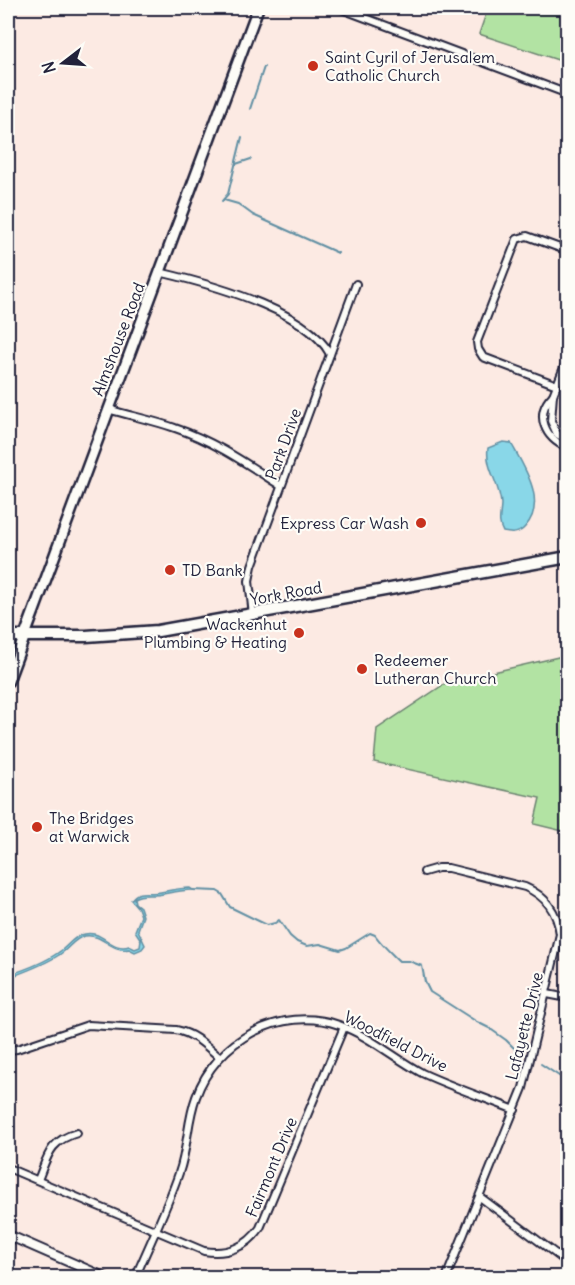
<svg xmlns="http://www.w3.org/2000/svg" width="575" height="1285" font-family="Delius,sans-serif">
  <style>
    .green { fill: #b2e3a3; stroke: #6a826f; stroke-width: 1.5 }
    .water { fill: #89d7e8; stroke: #608fa3; stroke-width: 1.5 }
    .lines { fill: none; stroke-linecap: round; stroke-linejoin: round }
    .stream { stroke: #608fa3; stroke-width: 2 }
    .minor-casing { stroke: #22223b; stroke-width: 10 }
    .tertiary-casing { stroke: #22223b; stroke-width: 12 }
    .secondary-casing { stroke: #22223b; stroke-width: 14 }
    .trunk-casing { stroke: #22223b; stroke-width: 15 }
    .minor { stroke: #fdfcf7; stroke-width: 6 }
    .tertiary { stroke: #fdfcf7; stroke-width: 8 }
    .secondary { stroke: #fdfcf7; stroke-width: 9 }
    .trunk { stroke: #fdfcf7; stroke-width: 10 }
    .poi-dot { fill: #c8321e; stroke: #fdfcf7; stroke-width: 2 }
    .labels { text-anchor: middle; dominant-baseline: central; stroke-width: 4.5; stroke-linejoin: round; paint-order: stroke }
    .poi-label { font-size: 16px; fill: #22223b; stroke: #fdfcf7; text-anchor: start }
    .street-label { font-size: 16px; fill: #22223b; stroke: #fdfcf7 }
  </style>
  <rect width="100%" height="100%" fill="#fceae3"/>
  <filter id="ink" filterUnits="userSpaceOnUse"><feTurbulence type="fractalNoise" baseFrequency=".0167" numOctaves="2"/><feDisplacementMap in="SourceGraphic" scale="12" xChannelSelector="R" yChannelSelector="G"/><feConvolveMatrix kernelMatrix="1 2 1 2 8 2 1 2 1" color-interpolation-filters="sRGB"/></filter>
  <g filter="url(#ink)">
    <!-- green -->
    <g class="green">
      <path d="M488,8H567V50L564,62L479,34Z"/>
      <path d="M567,655V832L534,824L540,798L374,762L377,729L446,683Z"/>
    </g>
    <!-- water -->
    <g class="water">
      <path d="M503,442L511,443C524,467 548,502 525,527C519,534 512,534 503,532C497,522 501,514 501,504C500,484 485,468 488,448Z"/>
      <path d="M190,888L193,890C183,890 173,892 163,894C152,897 144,892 134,898L135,903L140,907L143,916L138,930L145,945L142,949L135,952L129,949C112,953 102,933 85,936C74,938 69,949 59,955C44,965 24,972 8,978V975C24,970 45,962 59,952C67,947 72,938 81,935C102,927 110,952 129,946L135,949L140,947L141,940L135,931L141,916L138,908L131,900C139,888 149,895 161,892C171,890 180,888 190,888Z"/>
    </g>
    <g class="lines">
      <!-- stream -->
      <g class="stream">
        <path d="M250,109L264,67"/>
        <path d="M236,164L251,159"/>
        <path d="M224,200L238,204L253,215L338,253"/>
        <path d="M222,201L228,194L242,137"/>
        <path d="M193,890L217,891L222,894L230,907L267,925L275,923L279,920L290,936L297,942L307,946L320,944L340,950L346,948L370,933L375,935C382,945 390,952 399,961H409L422,966L425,982L430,992L477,1022L489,1028L506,1040L520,1054"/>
        <path d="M541,1064L568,1082"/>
      </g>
      <defs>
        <g id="minor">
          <path d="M339,8L568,94"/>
          <path d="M159,272C206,283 306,309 330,354"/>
          <path d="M568,357L553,395L551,421L557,434L568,440"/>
          <path d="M557,385L483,357L478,349L477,342L517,239L527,236L568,251"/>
          <path d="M553,395C534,414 544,438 568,448"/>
          <path d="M108,409C130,416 153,420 175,428C214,441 247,464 281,486"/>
          <path d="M253,615L249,581L252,566L356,284"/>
          <path d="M424,872L438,868H448L525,887C546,896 557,911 560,934L523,1088L446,1278"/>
          <path d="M547,994L568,998"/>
          <path d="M8,1050L17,1049L88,1025L176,1030C195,1034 205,1045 219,1057"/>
          <path d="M8,1168L204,1251C227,1255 247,1247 260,1228L344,1027"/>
          <path d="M38,1180C48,1156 49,1141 77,1133"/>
          <path d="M480,1197L568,1263"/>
          <path d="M135,1278C150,1243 167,1208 179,1173C188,1148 187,1121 196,1097C216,1040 281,1005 339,1025C370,1036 394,1058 422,1073C452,1087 485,1098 515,1110"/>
        </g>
        <path id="tertiary" d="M8,1235L106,1278"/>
        <path id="secondary" d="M8,681L258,8"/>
        <path id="trunk" d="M8,636H86L158,631L568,557"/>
      </defs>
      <!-- minor casing -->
      <use href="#minor" class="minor-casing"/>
      <!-- tertiary casing -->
      <use href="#tertiary" class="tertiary-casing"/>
      <!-- secondary casing -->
      <use href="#secondary" class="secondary-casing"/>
      <!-- trunk casing -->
      <use href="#trunk" class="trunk-casing"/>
      <!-- minor -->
      <use href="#minor" class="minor"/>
      <!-- tertiary -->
      <use href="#tertiary" class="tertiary"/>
      <!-- secondary -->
      <use href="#secondary" class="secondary"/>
      <!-- trunk -->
      <use href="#trunk" class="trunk"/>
    </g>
  </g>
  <!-- markers -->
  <g class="poi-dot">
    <circle cx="313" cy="66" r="6"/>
    <circle cx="421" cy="523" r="6"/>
    <circle cx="170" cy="570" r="6"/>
    <circle cx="299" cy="633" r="6"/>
    <circle cx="362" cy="669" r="6"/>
    <circle cx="37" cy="827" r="6"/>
  </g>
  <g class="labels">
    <!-- poi labels -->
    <g class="poi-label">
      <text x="325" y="57">Saint Cyril of Jerusalem<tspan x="325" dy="18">Catholic Church</tspan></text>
      <text x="409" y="523" text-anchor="end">Express Car Wash</text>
      <text x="182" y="570">TD Bank</text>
      <text x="287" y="624" text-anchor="end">Wackenhut<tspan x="287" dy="18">Plumbing &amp; Heating</tspan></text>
      <text x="374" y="660">Redeemer<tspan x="374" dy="18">Lutheran Church</tspan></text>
      <text x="49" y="818">The Bridges<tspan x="49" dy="18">at Warwick</tspan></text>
    </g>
    <!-- street labels -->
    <g class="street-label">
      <text transform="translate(118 339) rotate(-69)">Almshouse Road</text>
      <text transform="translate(283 444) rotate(-70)">Park Drive</text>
      <text transform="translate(286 593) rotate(-10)">York Road</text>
      <text transform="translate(524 1026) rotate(-76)">Lafayette Drive</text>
      <text transform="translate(396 1041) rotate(27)">Woodfield Drive</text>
      <text transform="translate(271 1167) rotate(-67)">Fairmont Drive</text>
    </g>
  </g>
  <!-- margin -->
  <rect width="575" height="1285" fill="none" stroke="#fdfcf7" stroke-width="30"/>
  <rect x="15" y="15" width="545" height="1255" fill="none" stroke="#22223b" stroke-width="2" filter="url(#ink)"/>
  <!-- north arrow -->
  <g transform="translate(63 63) rotate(253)" stroke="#fdfcf7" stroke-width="4.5" paint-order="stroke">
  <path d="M0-4.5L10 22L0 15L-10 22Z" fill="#22223b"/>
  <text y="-9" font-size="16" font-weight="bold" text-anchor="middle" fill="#22223b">N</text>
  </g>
</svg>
